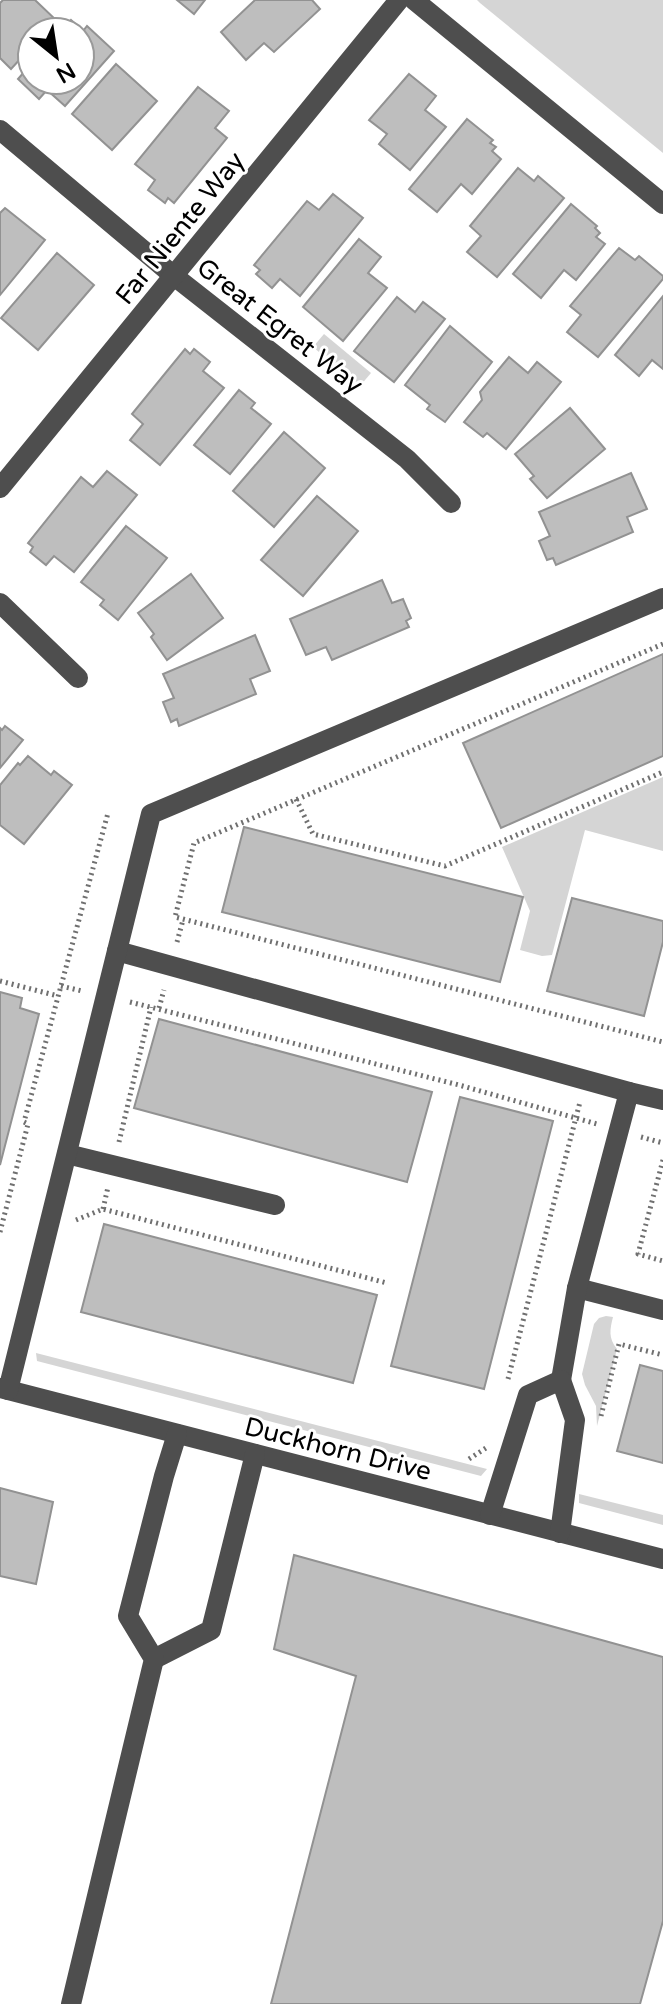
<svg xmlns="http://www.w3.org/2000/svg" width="663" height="2004" font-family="'Varela Round',sans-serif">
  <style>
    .green { fill: #d5d5d5 }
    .building { fill: #bebebe; stroke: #929292; stroke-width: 2 }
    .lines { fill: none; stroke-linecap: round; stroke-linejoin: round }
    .path { stroke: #707070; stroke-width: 5; stroke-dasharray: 2 4; stroke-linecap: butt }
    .minor { stroke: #4e4e4e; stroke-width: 20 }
    .labels { text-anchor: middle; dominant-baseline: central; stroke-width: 6; stroke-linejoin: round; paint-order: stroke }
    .street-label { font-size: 26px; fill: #000; stroke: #fff }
  </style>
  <rect width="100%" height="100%" fill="#fff"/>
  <!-- green -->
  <g class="green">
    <path d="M477,0H663V153L480,3Z"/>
    <path d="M324,334L371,373L360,386L313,347Z"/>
    <path d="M663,777V851L585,830L552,955L542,956L520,950L530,911L502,847Z"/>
    <path d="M606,1316L613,1317C610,1329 608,1338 617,1349L597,1426L596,1406L585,1385L582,1374L594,1324L599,1318Z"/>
    <path d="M36,1353L487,1469L481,1476L37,1361Z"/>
    <path d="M579,1494L663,1515V1525L579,1503Z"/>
  </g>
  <!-- building -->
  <g class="building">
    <path d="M3,0H35L56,20L46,32H32V46L11,69L0,58V3Z"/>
    <path d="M177,0H205L194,14Z"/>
    <path d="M255,0H312L320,9L274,52L264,43L246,60L221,32Z"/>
    <path d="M71,20L83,31L87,26L114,51L65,106L47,90L39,99L18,79L32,63V80H80V32H60Z"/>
    <path d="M116,64L157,101L112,150L72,114Z"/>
    <path d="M409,74L436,96L425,110L446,127L410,170L379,144L387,134L369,120Z"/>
    <path d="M198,87L229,111L215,128L227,138L174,203L168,198L165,203L148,190L155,180L135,164Z"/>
    <path d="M467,119L493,140L490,143L496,147L492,151L501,159L472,194L461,184L437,212L409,189Z"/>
    <path d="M518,168L534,181L538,176L564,198L497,277L467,252L481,236L470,226Z"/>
    <path d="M333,194L363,218L300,296L280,279L272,288L256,274L260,270L254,265L307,201L319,210Z"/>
    <path d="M571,204L597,226L595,228L600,233L596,237L605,244L576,280L564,270L541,298L513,274Z"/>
    <path d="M5,208L45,240L0,295V213Z"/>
    <path d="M359,239L381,257L368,273L387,288L343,341L303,307Z"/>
    <path d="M619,248L635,260L639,256L663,276V279L598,357L567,332L581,315L570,306Z"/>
    <path d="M57,253L94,285L38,350L1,318Z"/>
    <path d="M663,296V369L652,360L639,376L615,355Z"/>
    <path d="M397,297L415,312L423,302L445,319L394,382L354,351Z"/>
    <path d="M450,326L492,362L445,422L427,409L430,405L405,385Z"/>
    <path d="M185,349L190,354L194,349L210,362L203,371L224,388L160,465L130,440L143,424L132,414Z"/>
    <path d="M509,357L528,373L537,362L561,382L506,449L487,433L483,437L464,422L482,400L480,392Z"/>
    <path d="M239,390L255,403L251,408L271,424L230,474L194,445Z"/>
    <path d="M570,408L605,449L547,498L530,479L534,476L515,454Z"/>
    <path d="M284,432L325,468L274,527L233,491Z"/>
    <path d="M107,471L137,495L74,572L54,556L46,565L30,552L33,547L28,543L81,477L93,487Z"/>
    <path d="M631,473L647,509L627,517L633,532L556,565L553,558L547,560L539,541L550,536L539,512Z"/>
    <path d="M317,496L358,531L303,596L261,560Z"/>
    <path d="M126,526L167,558L118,620L100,605L104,600L81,582Z"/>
    <path d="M191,574L223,618L167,660L151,637L154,634L138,613Z"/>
    <path d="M382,580L392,603L403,599L411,618L406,621L409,627L332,660L326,647L306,655L290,619Z"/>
    <path d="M255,635L270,671L250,679L256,694L179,726L177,719L171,722L163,702L174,698L163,674Z"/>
    <path d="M663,654V756L501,828L463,743Z"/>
    <path d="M5,726L23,740L0,768V728L2,730Z"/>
    <path d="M28,756L51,775L54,771L72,785L24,844L0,825V785L18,763L20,765Z"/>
    <path d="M244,827L523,897L500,982L222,912Z"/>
    <path d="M572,898L663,921V942L644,1016L547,991Z"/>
    <path d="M0,992L22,998L20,1008L39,1014L0,1165Z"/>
    <path d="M159,1019L432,1092L407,1182L134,1108Z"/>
    <path d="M460,1097L553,1121L484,1389L391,1366Z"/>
    <path d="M104,1224L377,1295L353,1383L81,1312Z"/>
    <path d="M640,1365L663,1371V1463L617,1451Z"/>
    <path d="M0,1488L53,1502L36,1584L0,1576Z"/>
    <path d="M294,1555L663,1657V1921L640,2004H271L356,1676L274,1649Z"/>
  </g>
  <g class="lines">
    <!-- path -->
    <g class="path">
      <path d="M663,644L194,843L175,917L663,1042"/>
      <path d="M296,799L313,834L445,866L663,772"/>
      <path d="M177,942L183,920"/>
      <path d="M0,981L58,996"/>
      <path d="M61,986L82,991"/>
      <path d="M130,1002L459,1085L597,1124"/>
      <path d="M159,1008L164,990"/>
      <path d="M641,1137L663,1143"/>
      <path d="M119,1142L151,1007"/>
      <path d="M663,1160L638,1254L663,1261"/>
      <path d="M103,1209L108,1187"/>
      <path d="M76,1220L103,1209L387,1283"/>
      <path d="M0,1232L28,1124L24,1122L108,813"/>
      <path d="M508,1379L580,1102"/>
      <path d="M601,1416L619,1344L663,1355"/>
      <path d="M469,1459L486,1448"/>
    </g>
    <!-- minor -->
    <g class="minor">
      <path d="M414,0L663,204"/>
      <path d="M0,130L174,276L407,459L451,503"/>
      <path d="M0,488L399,0"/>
      <path d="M0,603L78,678"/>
      <path d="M117,951L629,1092"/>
      <path d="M67,1154L275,1205"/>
      <path d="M577,1288L663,1310"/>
      <path d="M561,1380L577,1288L629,1092L663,1100"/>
      <path d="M0,1388L663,1559"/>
      <path d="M8,1390L151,814L663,598"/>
      <path d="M490,1515L528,1395L561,1380L575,1420L560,1533"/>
      <path d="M154,1659L211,1630L255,1454"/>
      <path d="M71,2004L154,1659L128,1616L164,1476L177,1434"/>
    </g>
  </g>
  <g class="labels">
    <!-- street labels -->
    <g class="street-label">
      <text transform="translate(180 228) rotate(-51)">Far Niente Way</text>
      <text transform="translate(280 326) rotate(38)">Great Egret Way</text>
      <text transform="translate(338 1449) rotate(14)">Duckhorn Drive</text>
    </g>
  </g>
  <!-- north arrow -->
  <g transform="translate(56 56) rotate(150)"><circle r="38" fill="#ffffff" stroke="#999999" stroke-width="2"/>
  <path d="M0-6L14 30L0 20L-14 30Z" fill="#000000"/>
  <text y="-12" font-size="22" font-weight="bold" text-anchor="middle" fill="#000000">N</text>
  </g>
</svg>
